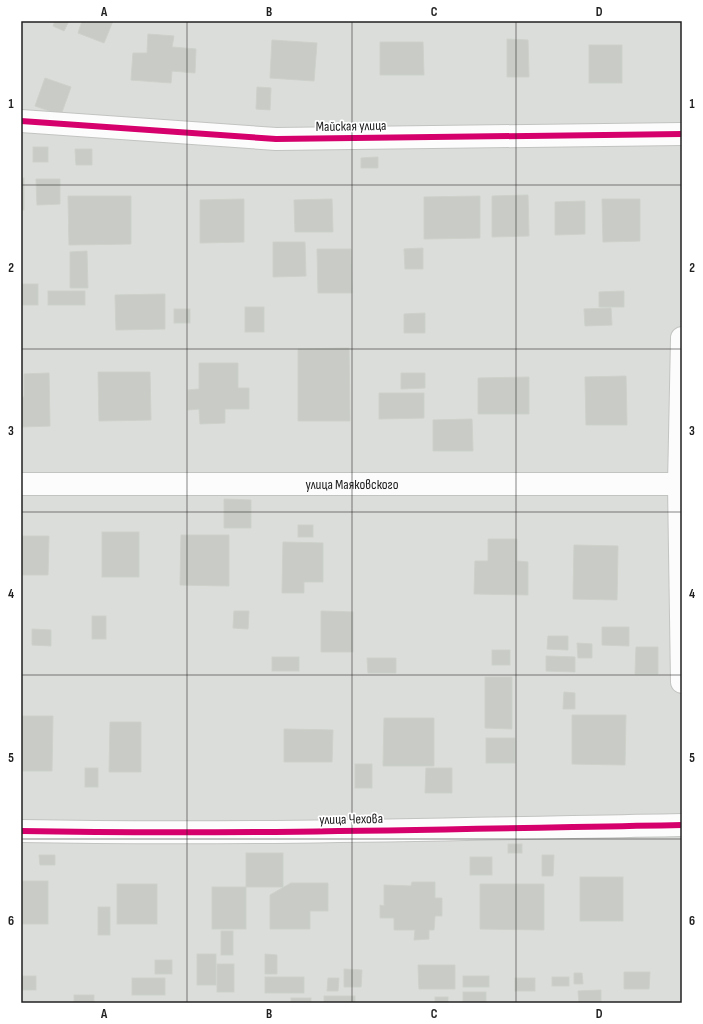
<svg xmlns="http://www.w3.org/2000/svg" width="703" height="1024" font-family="'Sofia Sans Condensed',sans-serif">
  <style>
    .residential { fill: #dbddda }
    .building { fill: #c8cbc6; stroke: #cdd1ca }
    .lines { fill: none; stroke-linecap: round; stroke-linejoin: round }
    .minor-casing { stroke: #c2c4c1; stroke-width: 24 }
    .minor { stroke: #fcfcfc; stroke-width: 22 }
    .cycleway-casing { stroke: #fff; stroke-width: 8 }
    .cycleway { stroke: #d6006c; stroke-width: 6 }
    .grid { fill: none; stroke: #202020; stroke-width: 1; stroke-opacity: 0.55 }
    .labels { text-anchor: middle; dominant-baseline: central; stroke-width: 3.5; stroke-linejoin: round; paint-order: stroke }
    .street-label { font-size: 14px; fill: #202020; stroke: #fff }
    .neatline { fill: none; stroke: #202020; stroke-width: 1.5 }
    .grid-label { font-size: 13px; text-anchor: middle; font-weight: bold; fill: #202020 }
  </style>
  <rect width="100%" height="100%" fill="#eaeee9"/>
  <!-- residential -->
  <rect class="residential" x="21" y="21" width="661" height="982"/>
  <!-- building -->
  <g class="building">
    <path d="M55,21H69L64,31L53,26Z"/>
    <path d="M82,21H113L104,43L78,33Z"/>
    <path d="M148,34L174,36L172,47L196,49L195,73L172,71L171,83L131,80L133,53H147Z"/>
    <path d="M507,39L528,40L529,77H507Z"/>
    <path d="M272,40L317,43L314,81L270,78Z"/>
    <path d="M380,42H423L424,75H380Z"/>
    <rect x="589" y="45" width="33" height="38"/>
    <path d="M45,78L71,87L61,115L35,106Z"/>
    <path d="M257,87L271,88L270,110L256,109Z"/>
    <rect x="33" y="147" width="15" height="15"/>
    <path d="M75,149H92V165H76Z"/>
    <path d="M378,157V168H361V158Z"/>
    <rect x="21" y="178" width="3" height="32"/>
    <path d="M36,179H60V204L37,205Z"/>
    <path d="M528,195L529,236L492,237V196Z"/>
    <path d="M68,196H131V244L69,245Z"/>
    <path d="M480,196V238L424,239V197Z"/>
    <path d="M244,199V242L200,243V200Z"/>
    <path d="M332,199L333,232H295L294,200Z"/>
    <path d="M602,199H640V241L603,242Z"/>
    <path d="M585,201V234L555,235V202Z"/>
    <path d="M273,242H305L306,276L273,277Z"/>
    <path d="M423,248V269H405L404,249Z"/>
    <path d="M317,249H351L352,293H318Z"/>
    <path d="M87,251L88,288H70V252Z"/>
    <rect x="21" y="284" width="17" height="21"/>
    <rect x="48" y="291" width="37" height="14"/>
    <path d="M624,291V307H599V292Z"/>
    <path d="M165,294V329L116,330L115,295Z"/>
    <rect x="245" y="307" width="19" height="25"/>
    <path d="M611,308L612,325L585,326L584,309Z"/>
    <rect x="174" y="309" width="16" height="14"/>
    <path d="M425,313V333H404V314Z"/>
    <path d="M349,348L350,421H298V349Z"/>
    <path d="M199,363H238V388H249V409H225V423L200,424L199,409L188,410V390L199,389Z"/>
    <path d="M98,372H150L151,420L99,421Z"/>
    <path d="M49,373L50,426L21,427V397H24V374Z"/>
    <path d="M401,373H425V388L401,389Z"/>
    <path d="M626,376L627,425H586L585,377Z"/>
    <path d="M529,377V414H478V378Z"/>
    <path d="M379,393H424V418L379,419Z"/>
    <path d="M472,419L473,451H433V420Z"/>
    <path d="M224,499L251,500V528H224Z"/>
    <rect x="298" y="525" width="15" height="12"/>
    <rect x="102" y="532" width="37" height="45"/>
    <path d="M181,535H229V586L180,585Z"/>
    <path d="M21,536H49L48,575H21Z"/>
    <path d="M488,539H517V561L528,562V595L474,594L475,561H488Z"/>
    <path d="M283,542L323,543V582H304V593H282Z"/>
    <path d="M574,545L618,546L617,600L573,599Z"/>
    <path d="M234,611H249L248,629L233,628Z"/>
    <path d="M321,611L353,612V652H321Z"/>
    <rect x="92" y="616" width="14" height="23"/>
    <path d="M602,627H629V646L602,645Z"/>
    <path d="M32,629L51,630V646L32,645Z"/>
    <path d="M548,636H568V650L547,649Z"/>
    <path d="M577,643L592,644V658H578Z"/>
    <path d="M636,647H658V674H635Z"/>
    <rect x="492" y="650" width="18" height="15"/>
    <path d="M546,656L575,657V672L546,671Z"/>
    <rect x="272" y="657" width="27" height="14"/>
    <path d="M367,658H396V673H368Z"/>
    <path d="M485,677H512V729L485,728Z"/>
    <path d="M564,692L575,693V709H563Z"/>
    <path d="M572,715H626L625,765L572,764Z"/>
    <path d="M21,716H53L52,771H21Z"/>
    <path d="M384,718H434V766H383Z"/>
    <path d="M110,722H141V772H109Z"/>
    <path d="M284,729L333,730L332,762H284Z"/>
    <rect x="486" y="738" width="29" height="25"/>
    <rect x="355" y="764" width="17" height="24"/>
    <rect x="85" y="768" width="13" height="19"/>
    <path d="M426,768H452V793H425Z"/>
    <rect x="508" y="844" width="14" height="9"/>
    <rect x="246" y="853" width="37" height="34"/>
    <path d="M39,855H55V865H40Z"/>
    <path d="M542,855H554L553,876H542Z"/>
    <rect x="470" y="857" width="22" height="18"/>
    <rect x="580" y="877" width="43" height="44"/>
    <rect x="21" y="881" width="27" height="43"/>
    <path d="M412,882H435V898H442V916H435L434,930H429V939L414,940L415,930H394V918H380V905L384,906V885L411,886Z"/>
    <path d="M291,883H328V911H310V929H270V895Z"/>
    <rect x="117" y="884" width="40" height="40"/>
    <path d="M480,884H544V930L480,929Z"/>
    <rect x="212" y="887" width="34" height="42"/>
    <rect x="98" y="907" width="12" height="28"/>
    <rect x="221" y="931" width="12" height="24"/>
    <rect x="197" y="954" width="19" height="31"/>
    <path d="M265,954L277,955V974H265Z"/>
    <rect x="155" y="960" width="17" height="14"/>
    <rect x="217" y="964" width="17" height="28"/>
    <path d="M418,965H455V989H419Z"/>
    <path d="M344,969L362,970L361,987H344Z"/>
    <path d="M624,972H650L649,989H624Z"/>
    <path d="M574,973H582L583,984H574Z"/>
    <rect x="21" y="976" width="15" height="14"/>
    <rect x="463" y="976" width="26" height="11"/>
    <rect x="265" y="977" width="39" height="16"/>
    <rect x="552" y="977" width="17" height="9"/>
    <rect x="132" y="978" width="33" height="17"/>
    <path d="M328,978H339L338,991H327Z"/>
    <rect x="515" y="978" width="20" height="13"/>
    <path d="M601,990V1003H579L578,991Z"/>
    <rect x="463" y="992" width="23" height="11"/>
    <rect x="74" y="995" width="20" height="8"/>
    <rect x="324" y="996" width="31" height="7"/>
    <rect x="435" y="997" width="13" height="6"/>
    <rect x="291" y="998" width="20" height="5"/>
  </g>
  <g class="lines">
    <defs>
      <g id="minor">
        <path d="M21,121L276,139L682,134"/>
        <path d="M682,338L679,485L682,682"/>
        <path id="s1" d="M21,484H682"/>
        <path d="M21,831C241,835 462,829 682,825"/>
      </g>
    </defs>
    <!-- minor casing -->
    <use href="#minor" class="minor-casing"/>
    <!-- minor -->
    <use href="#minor" class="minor"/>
    <defs>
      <g id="cycleway">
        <path d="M21,121L276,139L682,134"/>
        <path d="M21,831C241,835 462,829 682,825"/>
      </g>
    </defs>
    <!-- cycleway casing -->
    <use href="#cycleway" class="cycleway-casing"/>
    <!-- cycleway -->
    <use href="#cycleway" class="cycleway"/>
  </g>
  <!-- grid -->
  <path class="grid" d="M187,21V1003M352,21V1003M516,21V1003M21,185H682M21,349H682M21,512H682M21,675H682M21,839H682"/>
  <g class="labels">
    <!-- street labels -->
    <g class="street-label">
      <text transform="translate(351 126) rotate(-1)">Майская улица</text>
      <text stroke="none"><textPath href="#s1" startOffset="331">улица Маяковского</textPath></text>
      <text transform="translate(351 819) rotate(-1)">улица Чехова</text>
    </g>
  </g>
  <!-- border -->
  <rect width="703" height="1024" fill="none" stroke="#ffffff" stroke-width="44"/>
  <rect x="22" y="22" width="659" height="980" class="neatline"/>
  <g class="grid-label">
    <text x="104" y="16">A</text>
    <text x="269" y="16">B</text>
    <text x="434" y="16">C</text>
    <text x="599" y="16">D</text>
    <text x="11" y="108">1</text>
    <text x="692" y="108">1</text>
    <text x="11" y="272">2</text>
    <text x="692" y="272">2</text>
    <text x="11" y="435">3</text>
    <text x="692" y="435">3</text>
    <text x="11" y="598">4</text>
    <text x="692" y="598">4</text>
    <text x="11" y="762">5</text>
    <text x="692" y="762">5</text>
    <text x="11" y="925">6</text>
    <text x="692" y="925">6</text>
    <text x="104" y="1018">A</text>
    <text x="269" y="1018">B</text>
    <text x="434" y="1018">C</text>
    <text x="599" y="1018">D</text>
  </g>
</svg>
